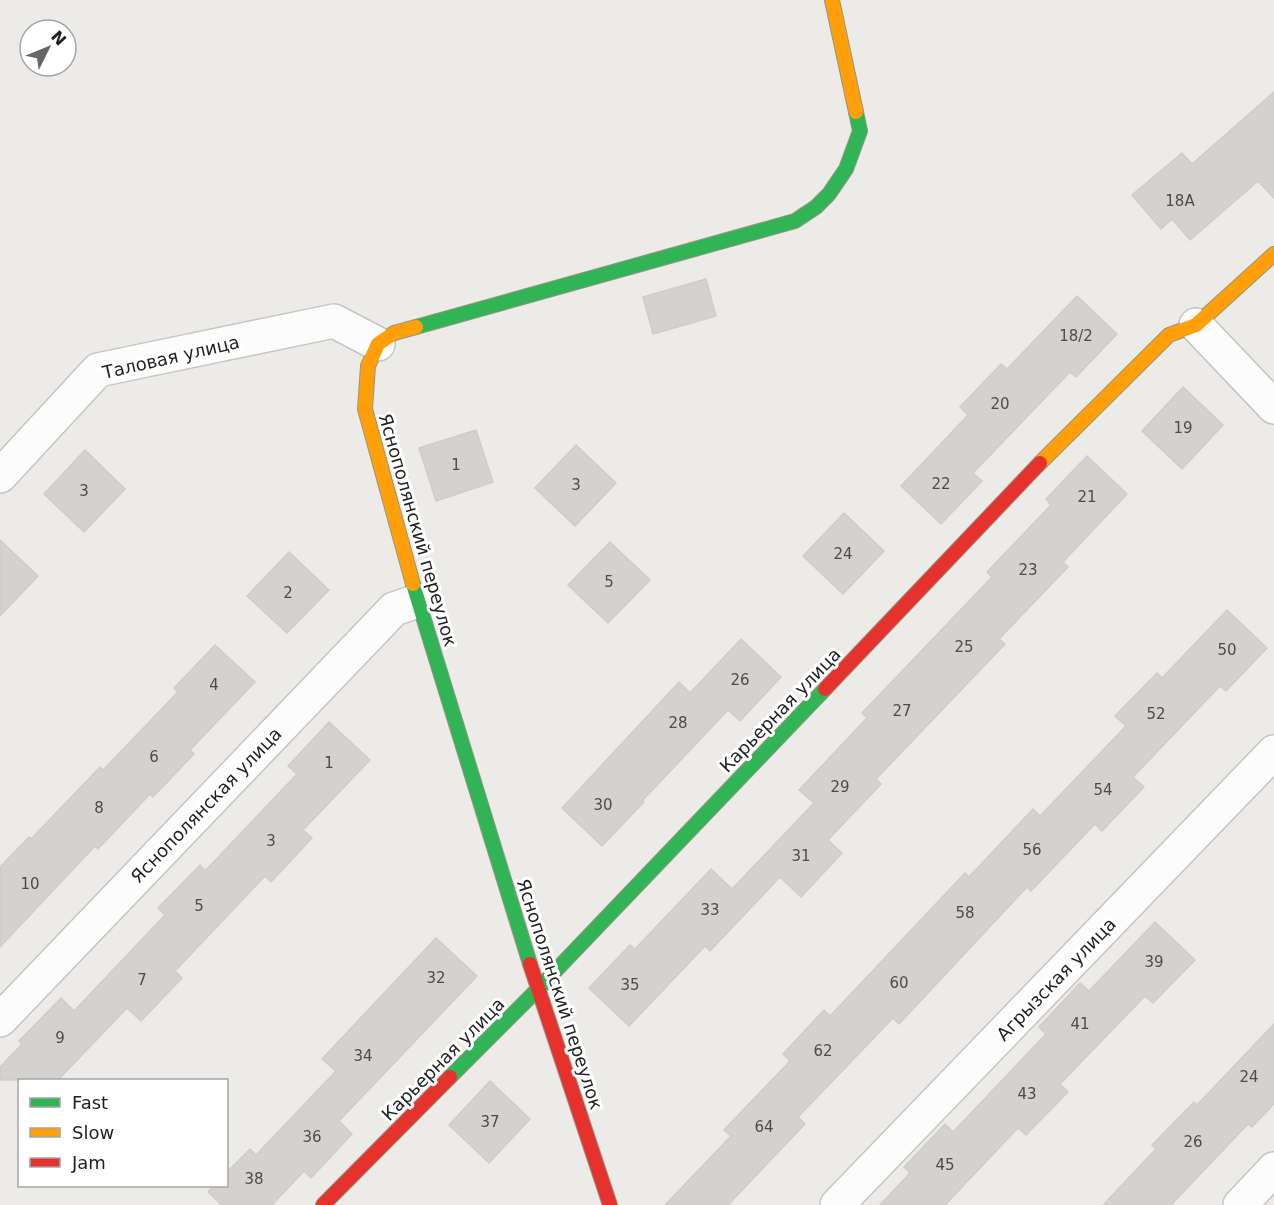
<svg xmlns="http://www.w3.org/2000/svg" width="1274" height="1205" font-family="'DejaVu Sans',sans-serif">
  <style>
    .building { fill: #d4d1ce; stroke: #d0cdc9; stroke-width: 1.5 }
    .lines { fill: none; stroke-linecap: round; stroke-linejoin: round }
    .street-casing { stroke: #c6c5c4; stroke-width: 36 }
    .fast-casing { stroke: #959780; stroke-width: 16 }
    .slow-casing { stroke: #959780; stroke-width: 16 }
    .jam-casing { stroke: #959780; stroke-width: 16 }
    .street { stroke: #fcfcfc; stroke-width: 33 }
    .fast { stroke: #30b455; stroke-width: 14 }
    .slow { stroke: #ff9f0a; stroke-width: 14 }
    .jam { stroke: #e5322d; stroke-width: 14 }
    .labels { text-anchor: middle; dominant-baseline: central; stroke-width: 6; stroke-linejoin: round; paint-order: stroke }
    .number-label { font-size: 15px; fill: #4c4c4b }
    .street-label { font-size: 18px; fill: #1f1f1f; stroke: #fff }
  </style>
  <rect width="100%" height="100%" fill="#edebe8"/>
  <!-- building -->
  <g class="building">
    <path d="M1274,92V198L1258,181L1190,240L1172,219L1161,229L1132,195L1182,153L1192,164Z"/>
    <path d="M706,279L716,316L653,334L643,297Z"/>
    <path d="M1077,296L1117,334L1076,377L1070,372L973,473L982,481L941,524L901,486L968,415L960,407L1001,364L1007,369Z"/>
    <path d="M1183,387L1223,425L1182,469L1142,431Z"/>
    <path d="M476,430L493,482L436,501L419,448Z"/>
    <path d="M576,445L616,483L575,526L535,488Z"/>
    <path d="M85,450L125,489L84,532L44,494Z"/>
    <path d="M1087,456L1127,494L1063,562L1068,567L999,639L1005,644L876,779L881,784L828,840L842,853L801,897L780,877L710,951L705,946L629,1026L589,988L630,945L635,949L711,869L732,889L814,803L799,790L867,718L862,713L992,577L987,572L1051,505L1046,499Z"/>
    <path d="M844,513L884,551L843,594L803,556Z"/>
    <path d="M0,540L38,576L0,616Z"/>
    <path d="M610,542L650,580L608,623L568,585Z"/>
    <path d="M289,552L329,590L287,633L247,596Z"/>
    <path d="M1227,610L1267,648L1226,691L1220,686L1133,777L1144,787L1102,831L1095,824L1031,891L1027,887L899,1024L893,1018L798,1117L805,1124L728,1205H665L731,1136L724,1130L790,1061L783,1054L824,1010L830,1016L965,873L969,877L1033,809L1040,816L1126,726L1115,716L1157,673L1162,678Z"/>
    <path d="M741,639L781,677L740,721L728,710L642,801L644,802L602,846L562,808L679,682L690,693Z"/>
    <path d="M215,645L255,682L190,750L194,754L153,797L150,794L98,849L95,846L0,947V867L29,837L31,839L100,767L103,770L178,692L174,688Z"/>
    <path d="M329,722L370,760L303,830L312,838L271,882L265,876L175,971L182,978L141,1021L127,1008L58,1080H0V1067L22,1044L19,1041L61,998L74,1011L165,915L158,908L200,865L205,871L297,774L288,766Z"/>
    <path d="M1155,922L1195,960L1153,1003L1145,996L1060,1084L1068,1092L1026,1135L1018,1128L945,1205H880L910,1173L904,1167L945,1124L953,1132L1046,1034L1039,1027L1080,983L1089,991Z"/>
    <path d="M436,938L477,976L339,1121L352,1134L311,1178L304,1171L272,1205H222L208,1192L214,1185H226V1173L250,1149L256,1155L336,1071L322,1059Z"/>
    <path d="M1274,1024V1104L1252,1127L1248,1124L1171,1205H1103L1156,1149L1152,1145L1194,1102L1197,1105Z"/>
    <path d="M490,1081L530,1119L489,1163L449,1125Z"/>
  </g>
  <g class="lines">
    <defs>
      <g id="street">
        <path d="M1196,325L1274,407"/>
        <path d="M0,476L98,370L334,321L378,344"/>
        <path d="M0,1020L394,609L418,601"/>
        <path d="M837,1205L1274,752"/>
        <path d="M1240,1205L1274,1169"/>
      </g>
      <g id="fast">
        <path d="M416,327L795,221L816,207L829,194L846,169L860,131L856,112"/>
        <path d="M413,584L530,964"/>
        <path d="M450,1077L538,989L825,689"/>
      </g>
      <g id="slow">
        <path d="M832,0L856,112"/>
        <path d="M1040,463L1169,335L1196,325L1274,254"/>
        <path d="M413,584L365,409L368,366L378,344L394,333L416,327"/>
      </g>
      <g id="jam">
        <path d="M825,689L1040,463"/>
        <path d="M530,964L610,1205"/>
        <path d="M323,1205L450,1077"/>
      </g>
    </defs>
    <!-- street casing -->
    <use href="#street" class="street-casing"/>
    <!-- fast casing -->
    <use href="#fast" class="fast-casing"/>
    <!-- slow casing -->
    <use href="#slow" class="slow-casing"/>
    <!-- jam casing -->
    <use href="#jam" class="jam-casing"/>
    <!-- street -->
    <use href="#street" class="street"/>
    <!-- fast -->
    <use href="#fast" class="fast"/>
    <!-- slow -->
    <use href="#slow" class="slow"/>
    <!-- jam -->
    <use href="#jam" class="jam"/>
  </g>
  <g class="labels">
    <!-- number labels -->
    <g class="number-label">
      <text x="1180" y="201">18А</text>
      <text x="1076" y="336">18/2</text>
      <text x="1000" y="404">20</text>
      <text x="1183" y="428">19</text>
      <text x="456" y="465">1</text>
      <text x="941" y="484">22</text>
      <text x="576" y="485">3</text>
      <text x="84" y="491">3</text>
      <text x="1087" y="497">21</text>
      <text x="843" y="554">24</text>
      <text x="1028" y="570">23</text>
      <text x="609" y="582">5</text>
      <text x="288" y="593">2</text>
      <text x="964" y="647">25</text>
      <text x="1227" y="650">50</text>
      <text x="740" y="680">26</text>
      <text x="214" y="685">4</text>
      <text x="902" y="711">27</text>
      <text x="1156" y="714">52</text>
      <text x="678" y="723">28</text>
      <text x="154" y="757">6</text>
      <text x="329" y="763">1</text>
      <text x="840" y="787">29</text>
      <text x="1103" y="790">54</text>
      <text x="603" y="805">30</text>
      <text x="99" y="808">8</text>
      <text x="271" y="841">3</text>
      <text x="1032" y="850">56</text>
      <text x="801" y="856">31</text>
      <text x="30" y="884">10</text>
      <text x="199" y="906">5</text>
      <text x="710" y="910">33</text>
      <text x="965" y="913">58</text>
      <text x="1154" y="962">39</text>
      <text x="436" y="978">32</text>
      <text x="142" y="980">7</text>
      <text x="899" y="983">60</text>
      <text x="630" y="985">35</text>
      <text x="1080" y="1024">41</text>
      <text x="60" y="1038">9</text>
      <text x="823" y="1051">62</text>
      <text x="363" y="1056">34</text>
      <text x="1249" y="1077">24</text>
      <text x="1027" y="1094">43</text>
      <text x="490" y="1122">37</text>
      <text x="764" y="1127">64</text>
      <text x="312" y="1137">36</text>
      <text x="1193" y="1142">26</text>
      <text x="945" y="1165">45</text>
      <text x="254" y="1179">38</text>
    </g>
    <!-- street labels -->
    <g class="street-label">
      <text transform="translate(171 357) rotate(-13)">Таловая улица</text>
      <text transform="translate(418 530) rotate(74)">Яснополянский переулок</text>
      <text transform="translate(780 710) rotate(-46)">Карьерная улица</text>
      <text transform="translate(206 805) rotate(-46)">Яснополянская улица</text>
      <text transform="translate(1056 979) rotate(-46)">Агрызская улица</text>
      <text transform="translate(560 994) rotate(72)">Яснополянский переулок</text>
      <text transform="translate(443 1059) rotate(-45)">Карьерная улица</text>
    </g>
  </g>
  <!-- legend -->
  <rect x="18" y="1079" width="210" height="108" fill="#ffffff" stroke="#a5a5a5" stroke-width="1.5"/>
  <rect x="30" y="1098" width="30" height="9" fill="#30b455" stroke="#a5a5a5" stroke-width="1.5"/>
  <text x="72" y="1109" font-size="18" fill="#1f1f1f">Fast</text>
  <rect x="30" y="1128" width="30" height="9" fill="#ff9f0a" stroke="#a5a5a5" stroke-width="1.5"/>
  <text x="72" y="1139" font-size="18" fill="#1f1f1f">Slow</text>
  <rect x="30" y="1158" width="30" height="9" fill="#e5322d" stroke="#a5a5a5" stroke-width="1.5"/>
  <text x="72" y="1169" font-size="18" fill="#1f1f1f">Jam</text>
  <!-- north arrow -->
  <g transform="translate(48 48) rotate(47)"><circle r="28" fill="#ffffff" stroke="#a5a5a5" stroke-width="1.5"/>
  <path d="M0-4.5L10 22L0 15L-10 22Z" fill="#676665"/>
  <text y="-9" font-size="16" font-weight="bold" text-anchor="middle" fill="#1f1f1f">N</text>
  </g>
</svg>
